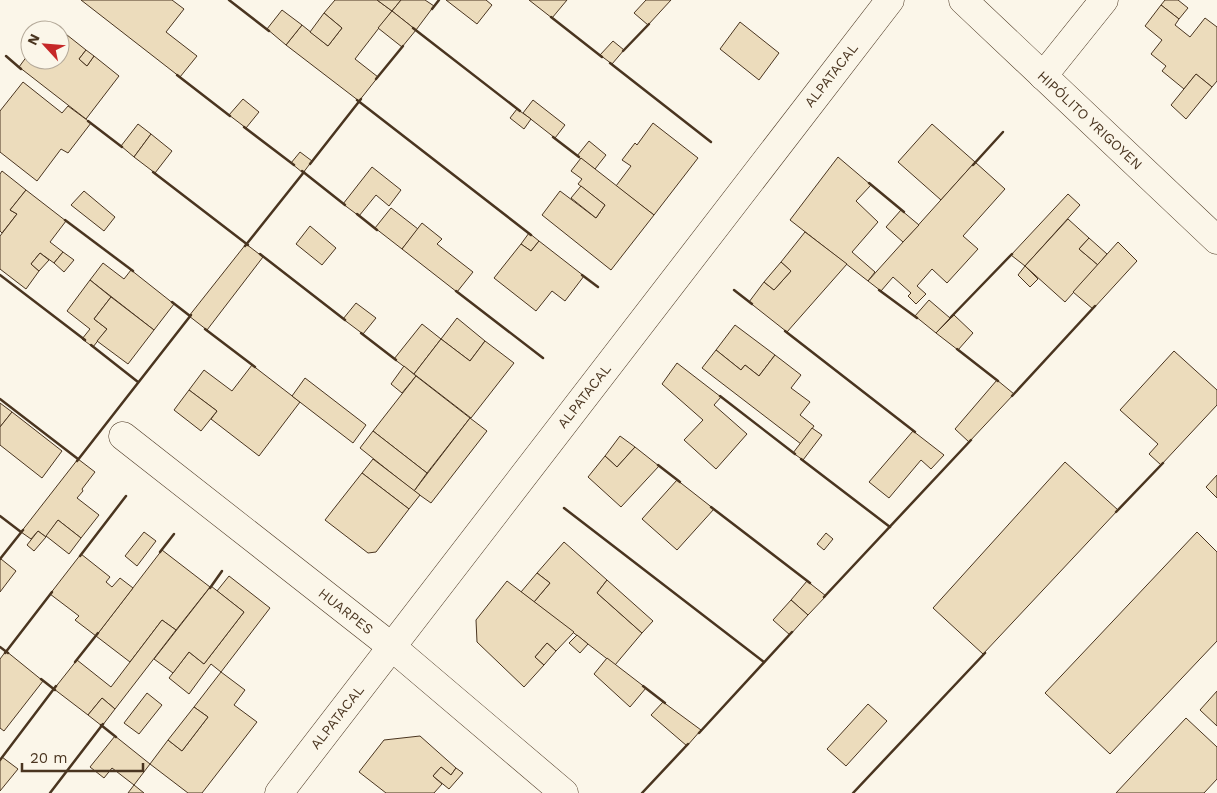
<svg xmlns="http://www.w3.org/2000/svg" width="1217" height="793" font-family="'Work Sans',sans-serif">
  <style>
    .building { fill: #ecdcbc; stroke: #4a3520 }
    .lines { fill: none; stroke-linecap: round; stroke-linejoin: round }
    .street-casing { stroke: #4a3520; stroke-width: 29 }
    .secondary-casing { stroke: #4a3520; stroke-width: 29 }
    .street { stroke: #fbf6e9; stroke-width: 28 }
    .secondary { stroke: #fbf6e9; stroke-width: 28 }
    .wall { stroke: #4a3520; stroke-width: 2.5 }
    .labels { text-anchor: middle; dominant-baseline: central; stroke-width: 4; stroke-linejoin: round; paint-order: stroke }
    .street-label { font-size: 14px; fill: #4a3520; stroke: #fbf6e9 }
  </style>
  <rect width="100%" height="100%" fill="#fbf6e9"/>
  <!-- building -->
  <g class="building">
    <path d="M81,0H172L184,9L166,32L197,56L180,77Z"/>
    <path d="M335,0H377L392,11L355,59L378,77L359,101L286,45L302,25L328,46L342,28L324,13Z"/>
    <path d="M377,0H401L392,11Z"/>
    <path d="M401,0H425L434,6L416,30L392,11Z"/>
    <path d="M446,0H486L492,5L477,24Z"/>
    <path d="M529,0H567L552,18Z"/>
    <path d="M646,0H671L648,25L634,13Z"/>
    <path d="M1165,0H1178L1188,8L1179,19L1161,5Z"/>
    <path d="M1161,5L1179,19L1175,25L1190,37L1205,18L1217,27V81L1212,87L1196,74L1184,89L1162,71L1166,66L1151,54L1162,40L1145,26Z"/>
    <path d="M282,10L302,25L286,45L267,29Z"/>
    <path d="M392,11L416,30L402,47L378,28Z"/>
    <path d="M324,13L342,28L328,46L310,32Z"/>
    <path d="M740,22L779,53L759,80L720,49Z"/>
    <path d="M62,31L86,50L79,59L87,66L94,56L119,76L86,119L19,67L30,52V60H60V33Z"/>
    <path d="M613,41L624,50L612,64L600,55Z"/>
    <path d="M86,50L94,56L87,66L79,59Z"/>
    <path d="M1196,74L1212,87L1186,119L1171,105Z"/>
    <path d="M23,82L62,113L68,106L91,123L68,153L61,149L37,181L0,152V111Z"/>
    <path d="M243,99L259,112L246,128L229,115Z"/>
    <path d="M533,100L565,125L555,138L523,113Z"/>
    <path d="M517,109L531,119L524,129L510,118Z"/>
    <path d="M653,123L698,158L654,215L616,186L631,166L622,160L635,143L637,145Z"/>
    <path d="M138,124L151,134L134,157L121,146Z"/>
    <path d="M932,124L975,162L941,200L898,162Z"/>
    <path d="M151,134L172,151L155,173L134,157Z"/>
    <path d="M589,141L606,155L595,169L577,156Z"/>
    <path d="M300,152L312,161L303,173L291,163Z"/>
    <path d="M838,157L871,185L856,201L878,222L852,252L875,272L868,281L790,220Z"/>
    <path d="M581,158L654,215L611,270L542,215L560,191L596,218L605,205L578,184L582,179L571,171Z"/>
    <path d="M975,162L1005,189L963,236L978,249L947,283L932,269L917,286L926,294L916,304L908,296L911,293L893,277L881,291L868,281Z"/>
    <path d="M372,167L401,190L389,206L376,195L359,216L343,204Z"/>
    <path d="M2,171L26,190L10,210L17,214L2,233L0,231V174Z"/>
    <path d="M581,186L605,205L596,218L571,198Z"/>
    <path d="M26,190L66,221L50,242L63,252L54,263L40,253L31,264L39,271L26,289L0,269V236L17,214L10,210Z"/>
    <path d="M84,191L115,217L104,231L71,205Z"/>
    <path d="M1068,194L1080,205L1025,266L1011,255Z"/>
    <path d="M391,208L418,229L402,249L375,228Z"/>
    <path d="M901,210L919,225L903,242L886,227Z"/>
    <path d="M1068,219L1089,238L1079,249L1098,265L1065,302L1025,266Z"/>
    <path d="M422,223L442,239L437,244L473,272L457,292L402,249Z"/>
    <path d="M310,226L336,248L322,265L296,244Z"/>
    <path d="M805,232L847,264L787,332L749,302L764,282L774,290L791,271L781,262Z"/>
    <path d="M529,233L539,241L531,251L521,244Z"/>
    <path d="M1089,238L1107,254L1098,265L1079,249Z"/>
    <path d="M539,241L584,276L565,301L552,291L536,311L494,278L521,244L531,251Z"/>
    <path d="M1118,242L1137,261L1093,309L1073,292Z"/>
    <path d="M246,244L263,257L207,330L189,316Z"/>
    <path d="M63,252L74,260L64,272L54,263Z"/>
    <path d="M40,253L49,260L39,271L31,264Z"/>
    <path d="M781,262L791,271L774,290L764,282Z"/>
    <path d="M103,263L124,279L131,270L174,304L154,330L90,280Z"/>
    <path d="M1025,266L1038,279L1030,287L1018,275Z"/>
    <path d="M90,280L111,297L94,319L107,329L93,347L82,339L90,329L67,311Z"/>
    <path d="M111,297L154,330L128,364L97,341L107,329L94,319Z"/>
    <path d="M929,300L950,318L936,333L915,316Z"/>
    <path d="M356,303L376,318L363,334L343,319Z"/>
    <path d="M954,315L973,333L958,350L936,333Z"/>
    <path d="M457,318L485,341L470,361L441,339Z"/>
    <path d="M422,324L441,339L414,374L394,359Z"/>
    <path d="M735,325L775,355L759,376L745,365L741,370L716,350Z"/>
    <path d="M441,339L470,361L485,341L514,363L471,418L414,374Z"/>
    <path d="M716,350L741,370L745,365L759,376L775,355L801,375L791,388L810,402L800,415L814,426L801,444L702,368Z"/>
    <path d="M1174,351L1217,390V405L1161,465L1149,454L1158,444L1120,410Z"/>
    <path d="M677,363L721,397L714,405L747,434L716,469L684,440L703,420L662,384Z"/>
    <path d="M252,365L300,402L259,456L211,419L217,411L189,390L204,370L232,391Z"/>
    <path d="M404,366L416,376L402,393L391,384Z"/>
    <path d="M416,376L470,418L427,473L373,431Z"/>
    <path d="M305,378L366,425L353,443L292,396Z"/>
    <path d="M997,380L1014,394L969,442L955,429Z"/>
    <path d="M189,390L217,411L201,431L174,410Z"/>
    <path d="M0,403L12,412L0,427Z"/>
    <path d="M12,412L62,451L42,478L0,445V427Z"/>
    <path d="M470,418L487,431L431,503L414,491Z"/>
    <path d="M812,428L822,435L803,460L793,453Z"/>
    <path d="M373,431L427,473L414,491L360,448Z"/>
    <path d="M913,431L944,455L931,469L921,460L889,498L869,482Z"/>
    <path d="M620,436L635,447L617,467L605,456Z"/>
    <path d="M635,447L659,466L621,507L588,477L605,456L617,467Z"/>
    <path d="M78,459L95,472L82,489L83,491L77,498L99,515L81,538L58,520L46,537L38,531L31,539L21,532Z"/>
    <path d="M373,459L420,495L409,509L362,473Z"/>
    <path d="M1065,462L1118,510L983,654L933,608Z"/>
    <path d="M362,473L409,509L376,552L368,553L325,520Z"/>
    <path d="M1217,475V498L1206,487Z"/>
    <path d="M677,480L714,509L677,550L642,519Z"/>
    <path d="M58,520L81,538L69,554L46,536Z"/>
    <path d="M38,531L46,537L34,551L27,545Z"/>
    <path d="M144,532L156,541L137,566L125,556Z"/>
    <path d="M1197,532L1217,552V641L1110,754L1045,693Z"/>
    <path d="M826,533L833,539L824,550L817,544Z"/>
    <path d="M564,542L607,580L597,593L642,633L615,665L534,602L550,583L537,573Z"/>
    <path d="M162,550L210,587L176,630L162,620L130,662L96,636Z"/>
    <path d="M81,554L110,577L106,582L112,587L120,578L133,588L96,636L75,620L79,616L50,594Z"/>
    <path d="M1,559L16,571L0,592V559Z"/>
    <path d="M537,573L550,583L534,602L521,592Z"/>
    <path d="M229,576L270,608L221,672L211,664L189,694L169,678L189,652L204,664L244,612L217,591Z"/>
    <path d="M607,580L653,621L642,633L597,593Z"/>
    <path d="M507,581L574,632L556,651L547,643L535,657L544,665L524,687L477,642L476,620Z"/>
    <path d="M807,581L826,596L808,615L791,600Z"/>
    <path d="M211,586L244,612L204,664L189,652L173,673L154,659Z"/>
    <path d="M791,600L808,615L790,635L773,620Z"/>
    <path d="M162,620L176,630L115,709L102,698L88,715L54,689L77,660L111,687Z"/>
    <path d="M577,635L588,644L580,653L569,643Z"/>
    <path d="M547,643L556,651L544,665L535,657Z"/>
    <path d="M6,651L43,681L4,731L0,728V659Z"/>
    <path d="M607,658L646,688L630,707L594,674Z"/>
    <path d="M221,672L245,690L234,705L257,722L202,793H188L150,764L168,740L182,751L208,717L194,707Z"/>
    <path d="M1217,691V726L1200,710Z"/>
    <path d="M147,693L162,705L139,734L124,723Z"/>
    <path d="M102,698L115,709L102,726L88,715Z"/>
    <path d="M663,702L701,730L687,746L651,715Z"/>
    <path d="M868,704L887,721L846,766L827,749Z"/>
    <path d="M194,707L208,717L182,751L168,740Z"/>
    <path d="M1186,718L1217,747V779L1204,793H1116Z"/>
    <path d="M115,736L150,764L134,785L112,768L104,778L90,767Z"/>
    <path d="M420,736L456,768L451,775L441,767L433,776L442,784L434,793H386L359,772L384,740Z"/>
    <path d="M2,757L18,769L0,791V760Z"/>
    <path d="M441,767L451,775L456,768L463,773L449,789L433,776Z"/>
    <path d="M134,785L144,793H128Z"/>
  </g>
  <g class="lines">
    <defs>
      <g id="street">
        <path d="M1043,76L1104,0"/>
        <path d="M123,436L392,647L564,793"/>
        <path d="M279,793L890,0"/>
      </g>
      <path id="secondary" d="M963,0L1217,240"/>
    </defs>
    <!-- street casing -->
    <use href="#street" class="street-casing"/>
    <!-- secondary casing -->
    <use href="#secondary" class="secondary-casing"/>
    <!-- street -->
    <use href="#street" class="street"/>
    <!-- secondary -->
    <use href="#secondary" class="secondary"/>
    <!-- wall -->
    <g class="wall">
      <path d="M229,0L269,31"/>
      <path d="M432,9L439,0"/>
      <path d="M551,17L602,57"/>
      <path d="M413,28L520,111"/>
      <path d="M623,51L649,24"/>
      <path d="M6,56L21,69"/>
      <path d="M610,63L711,142"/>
      <path d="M177,75L230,116"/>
      <path d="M376,79L403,46"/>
      <path d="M357,100L531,235"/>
      <path d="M88,121L122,147"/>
      <path d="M244,127L294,165"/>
      <path d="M553,137L579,157"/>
      <path d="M310,164L361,99"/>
      <path d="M973,165L1003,132"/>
      <path d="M302,171L345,205"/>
      <path d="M153,172L248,245"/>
      <path d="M869,183L904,212"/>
      <path d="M357,214L377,230"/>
      <path d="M65,220L133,271"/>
      <path d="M245,246L304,172"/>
      <path d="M260,254L345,320"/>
      <path d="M0,275L85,340"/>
      <path d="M582,275L598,287"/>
      <path d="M734,290L752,304"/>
      <path d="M879,290L917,318"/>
      <path d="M456,291L543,358"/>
      <path d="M172,302L190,316"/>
      <path d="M951,317L1012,254"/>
      <path d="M205,329L255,367"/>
      <path d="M785,331L915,432"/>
      <path d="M361,333L396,360"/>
      <path d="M91,345L138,382"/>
      <path d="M957,349L998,381"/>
      <path d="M720,396L795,454"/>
      <path d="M1012,396L1095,306"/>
      <path d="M0,399L78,459"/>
      <path d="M801,459L890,527"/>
      <path d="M77,461L191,315"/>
      <path d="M658,465L680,482"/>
      <path d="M711,507L810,583"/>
      <path d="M564,508L764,662"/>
      <path d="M1116,512L1163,463"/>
      <path d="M0,516L21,532"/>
      <path d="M160,552L174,534"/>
      <path d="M80,556L126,496"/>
      <path d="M0,559L23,530"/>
      <path d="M210,588L222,571"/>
      <path d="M824,597L971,440"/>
      <path d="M0,647L8,653"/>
      <path d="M5,653L52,592"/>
      <path d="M75,662L98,633"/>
      <path d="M41,679L55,690"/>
      <path d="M643,686L665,703"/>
      <path d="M101,725L116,737"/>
      <path d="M699,733L792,632"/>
      <path d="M0,760L56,686"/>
      <path d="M50,793L103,724"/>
      <path d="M642,793L688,744"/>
      <path d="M853,793L985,653"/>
    </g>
  </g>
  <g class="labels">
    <!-- street labels -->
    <g class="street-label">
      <text transform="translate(831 75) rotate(-52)">ALPATACAL</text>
      <text transform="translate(1090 120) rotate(43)">HIPÓLITO YRIGOYEN</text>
      <text transform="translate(584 396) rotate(-52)">ALPATACAL</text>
      <text transform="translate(346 611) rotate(38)">HUARPES</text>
      <text transform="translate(337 717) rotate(-52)">ALPATACAL</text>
    </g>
  </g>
  <!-- north arrow -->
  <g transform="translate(45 45) rotate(296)"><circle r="24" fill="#fbf6e9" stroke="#b4a999"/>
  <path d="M0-4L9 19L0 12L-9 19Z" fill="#c62828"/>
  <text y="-8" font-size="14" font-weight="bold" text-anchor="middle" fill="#4a3520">N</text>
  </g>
  <!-- scale -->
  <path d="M22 763v8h121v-8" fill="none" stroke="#4a3520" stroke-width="2.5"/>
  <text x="30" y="763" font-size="15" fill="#4a3520" stroke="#fbf6e9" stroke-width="4" paint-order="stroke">20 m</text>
</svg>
